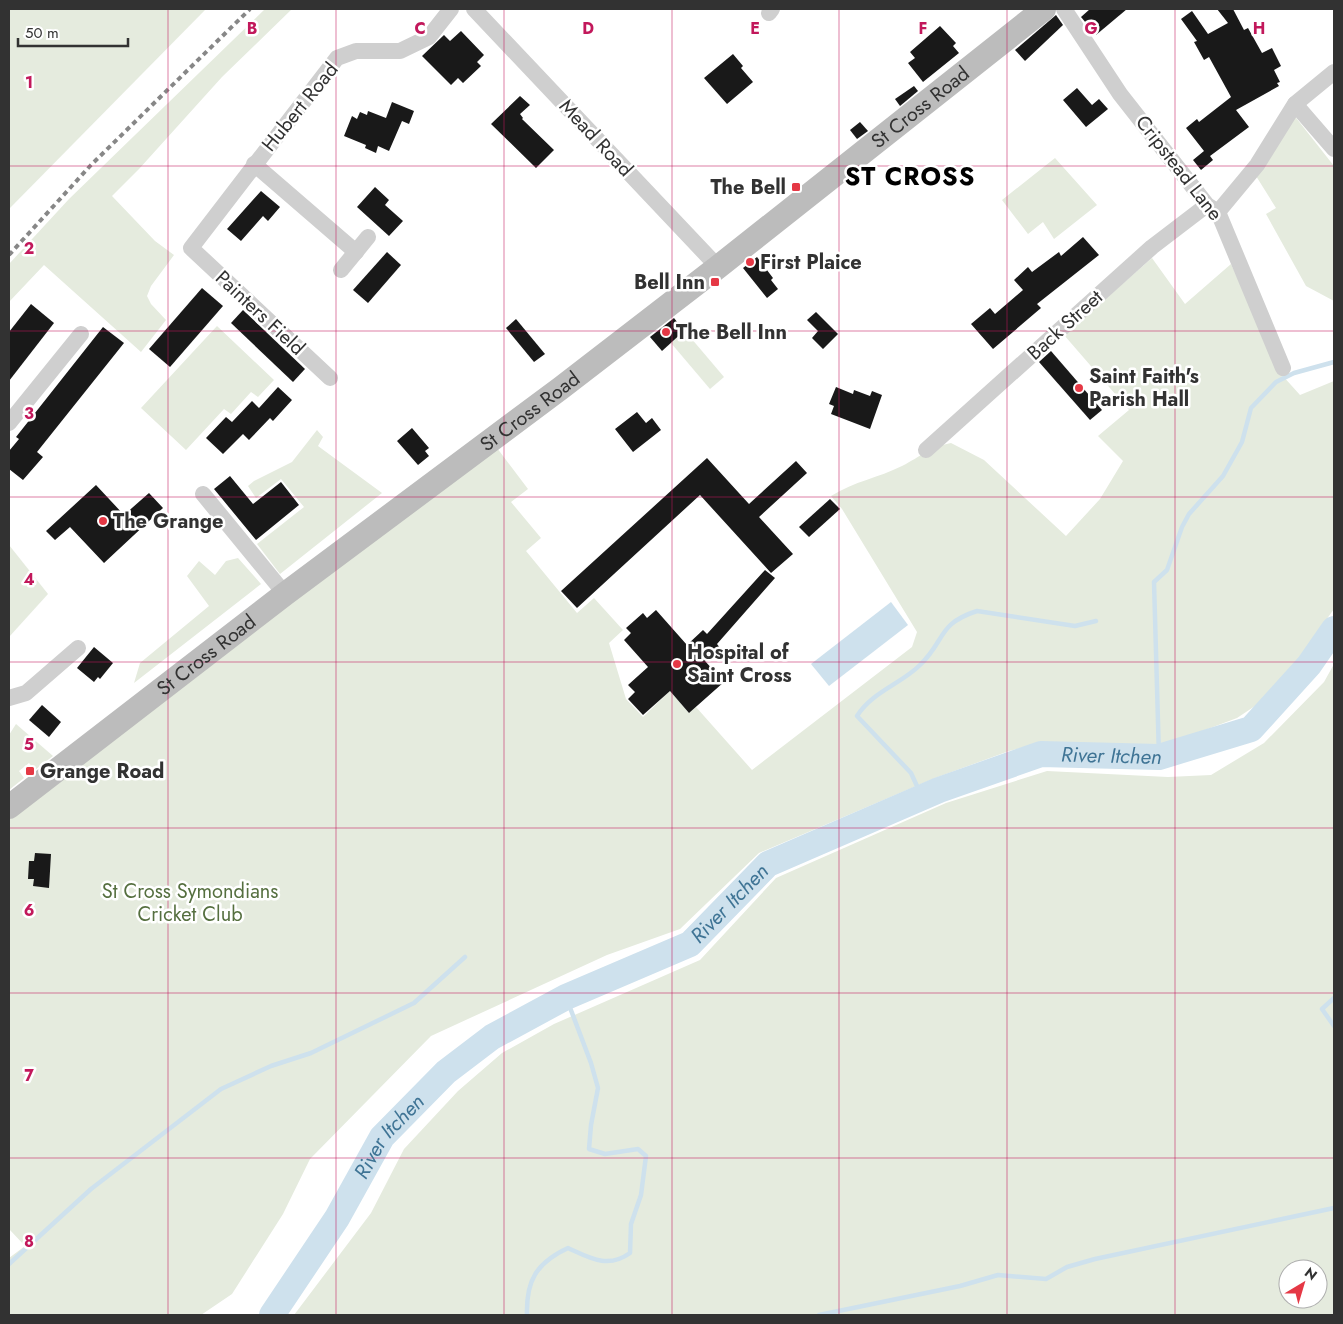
<svg xmlns="http://www.w3.org/2000/svg" width="1343" height="1324" font-family="Jost,sans-serif">
  <style>
    .green { fill: #e5ebde; fill-rule: evenodd }
    .water { fill: #cee1ed }
    .lines { fill: none; stroke-linecap: round; stroke-linejoin: round }
    .stream { stroke: #cee1ed; stroke-width: 4.5 }
    .river { stroke: #cee1ed; stroke-width: 26 }
    .building { fill: #191919 }
    .minor { stroke: #cfcfcf; stroke-width: 16 }
    .secondary { stroke: #bcbcbc; stroke-width: 24 }
    .rail { stroke: #878787; stroke-width: 4; stroke-dasharray: 5 4; stroke-linecap: butt }
    .grid { fill: none; stroke: #c2185b; stroke-width: 1; stroke-opacity: 0.55 }
    .poi-dot { fill: #e53845; stroke: #fff; stroke-width: 2 }
    .labels { text-anchor: middle; dominant-baseline: central; stroke-width: 5; stroke-linejoin: round; paint-order: stroke }
    .street-label { font-size: 20px; fill: #323232; stroke: #fff }
    .poi-label { font-size: 20px; font-weight: bold; fill: #323232; stroke: #fff; text-anchor: start }
    .park-label { font-size: 20px; fill: #556f3f; stroke: #fff }
    .water-label { font-size: 21px; font-style: italic; fill: #3f7495; stroke: #fff }
    .district-label { font-size: 25px; font-weight: bold; letter-spacing: 1px; fill: #000; stroke: #fff }
    .grid-label { font-size: 16px; text-anchor: middle; font-weight: bold; fill: #c2185b; stroke: #fff; stroke-width: 5; stroke-linejoin: round; paint-order: stroke }
  </style>
  <rect width="100%" height="100%" fill="#fff"/>
  <!-- green -->
  <g class="green">
    <path d="M9,9H206L9,209Z"/>
    <path d="M265,9H292L222,77L139,169L112,196L155,241L174,255L151,286L147,296L151,304L166,320L141,352L44,265L9,302V264L69,199Z"/>
    <path d="M1293,114L1334,166V301L1306,286L1266,214L1276,208L1256,176Z"/>
    <path d="M1055,158L1097,205L1054,239L1043,222L1028,234L1002,200Z"/>
    <path d="M1152,258L1185,304L1231,264L1282,375L1300,395L1334,381V609L1282,681L1258,704L1237,718L1149,751L1047,742L1009,751L935,778L759,853L680,929L607,955L431,1036L310,1159L283,1214L232,1294L201,1315H9V1258L25,1246L9,1229V814L497,448L528,489L511,502L541,538L526,551L577,613L594,598L623,630L609,643L626,699L643,717L670,691L689,713L696,707L752,770L912,647L917,632L842,509L831,496C855,481 878,478 902,466C922,456 927,448 951,443L984,460L1066,536L1100,499L1123,461L1098,436L1129,410L1064,335Z"/>
    <path d="M217,326L274,380L258,397L251,392L231,414L224,409L186,450L141,408Z"/>
    <path d="M685,331L724,377L710,389L671,343Z"/>
    <path d="M317,430L323,437L318,446L382,493L280,574L257,544L304,507L281,479L256,498L248,486L254,481L292,462Z"/>
    <path d="M9,545L48,594L9,637Z"/>
    <path d="M238,558L261,584L134,683L140,663L209,606L187,576L199,561L215,575L226,561Z"/>
    <path d="M1334,664V1315H294L371,1213L404,1149L458,1091L502,1053L554,1024L700,960L776,878L946,803L1047,771L1168,777L1211,775L1264,743L1324,682ZM1288,1269H1318V1299H1288Z"/>
    <path d="M16,724L53,756L35,770L29,763L19,771L24,778L9,790V735Z"/>
  </g>
  <!-- water -->
  <path class="water" d="M891,602L908,625L829,686L811,664Z"/>
  <g class="lines">
    <!-- stream -->
    <g class="stream">
      <path d="M1159,757L1154,582L1167,570L1182,527L1189,514L1223,476L1242,442L1251,408L1276,382L1294,373L1334,362"/>
      <path d="M922,797L911,773L857,716C872,692 901,684 920,665C946,640 937,624 977,611L1075,626L1096,621"/>
      <path d="M1334,998L1322,1009L1334,1026"/>
      <path d="M9,1264L91,1189L221,1089L271,1066L311,1053L414,1003L465,957"/>
      <path d="M279,1305L284,1315"/>
      <path d="M527,1315C526,1281 536,1263 568,1248C590,1258 608,1269 630,1253L631,1224L641,1195L646,1156L638,1149L605,1154L589,1149L591,1125L598,1088L591,1063L566,997"/>
      <path d="M819,1315L960,1286L998,1275L1046,1279L1067,1267L1095,1259L1334,1208"/>
    </g>
    <!-- river -->
    <path class="river" id="s1" d="M272,1315L337,1218L382,1137L446,1072L492,1037L566,997L690,944L768,864L939,790L1041,754L1159,757L1251,729L1309,665L1334,629"/>
  </g>
  <!-- building -->
  <g class="building">
    <path d="M1090,9H1127L1096,35L1081,17Z"/>
    <path d="M1217,9H1233L1244,30L1248,28L1262,53L1272,48L1281,66L1274,70L1280,82L1277,83L1279,86L1236,110L1249,127L1210,156L1213,160L1201,170L1193,160L1204,151L1186,128L1197,119L1199,122L1231,97L1209,57L1204,60L1194,42L1197,41L1181,19L1192,11L1208,34L1228,23Z"/>
    <path d="M1056,15L1063,25L1025,61L1015,50Z"/>
    <path d="M940,26L956,43L953,46L959,53L923,82L908,63L915,58L910,52Z"/>
    <path d="M461,31L484,55L477,62L481,66L463,83L458,78L451,85L422,56L444,35L450,41Z"/>
    <path d="M733,54L743,66L741,68L753,82L727,104L704,78Z"/>
    <path d="M914,86L918,91L900,106L895,99Z"/>
    <path d="M1077,88L1092,105L1099,99L1108,109L1086,127L1063,100Z"/>
    <path d="M520,96L530,105L520,114L523,118L522,119L554,150L536,168L491,124Z"/>
    <path d="M392,102L414,111L409,124L402,121L389,151L378,146L376,153L365,148L366,145L344,136L352,116L357,119L360,112L367,115L368,111L386,118Z"/>
    <path d="M860,122L868,131L857,139L850,130Z"/>
    <path d="M375,187L389,200L385,205L403,221L389,236L357,207Z"/>
    <path d="M261,191L280,207L268,221L263,216L241,241L227,229Z"/>
    <path d="M1083,237L1099,255L1037,304L1041,308L993,349L971,324L990,308L995,314L1023,290L1014,280L1028,267L1032,272L1059,252L1061,256Z"/>
    <path d="M387,252L401,265L368,303L353,290Z"/>
    <path d="M757,257L773,278L771,280L778,289L767,298L743,268Z"/>
    <path d="M202,288L223,306L170,367L149,349Z"/>
    <path d="M31,304L54,323L9,381V332Z"/>
    <path d="M243,310L305,369L293,382L231,323Z"/>
    <path d="M816,312L838,334L823,349L812,338L818,331L807,320Z"/>
    <path d="M674,318L684,331L662,351L650,337Z"/>
    <path d="M516,319L545,354L534,362L506,328Z"/>
    <path d="M103,327L124,343L37,452L43,457L23,480L9,469V451L19,439L16,437Z"/>
    <path d="M1051,351L1102,410L1090,420L1039,362Z"/>
    <path d="M278,387L292,400L273,421L270,418L249,440L243,434L223,454L206,438L226,417L232,422L252,401L259,408Z"/>
    <path d="M836,387L853,394L854,390L870,396L872,391L882,395L870,429L831,414L834,406L829,404Z"/>
    <path d="M637,412L646,423L652,418L661,430L633,452L615,429Z"/>
    <path d="M412,428L429,448L425,451L429,456L418,465L397,441Z"/>
    <path d="M707,458L749,504L796,461L807,473L759,517L793,554L771,573L700,495L577,608L561,591Z"/>
    <path d="M230,476L253,504L281,482L299,505L256,540L214,489Z"/>
    <path d="M96,485L124,515L149,493L163,508L104,563L70,527L55,540L46,531Z"/>
    <path d="M830,499L840,509L809,537L799,527Z"/>
    <path d="M765,570L775,578L717,644L720,648L705,661L724,682L689,713L670,691L643,715L628,699L635,692L628,685L648,667L624,640L631,633L626,628L643,613L647,618L656,610L687,645L703,630L707,634Z"/>
    <path d="M94,647L113,663L100,679L98,677L94,682L77,668Z"/>
    <path d="M42,705L61,722L49,737L29,720Z"/>
    <path d="M35,853L51,854L49,888L33,886L34,879H28L29,861H34Z"/>
  </g>
  <g class="lines">
    <!-- minor -->
    <g class="minor">
      <path d="M474,9L718,267"/>
      <path d="M1064,9L1120,94L1207,205L1218,212L1283,368"/>
      <path d="M769,13L772,9"/>
      <path d="M1295,104L1334,149"/>
      <path d="M254,164L356,252"/>
      <path d="M1218,212L1257,165L1295,104L1334,72"/>
      <path d="M341,270L368,237"/>
      <path d="M330,378L191,248L337,58L356,51H400L429,37L451,9"/>
      <path d="M9,423L81,334"/>
      <path d="M926,450L1152,247L1207,205"/>
      <path d="M203,494L285,594"/>
      <path d="M9,698L26,693L78,648"/>
    </g>
    <!-- secondary -->
    <path class="secondary" id="s2" d="M9,807L285,594L561,388L718,267L1044,9"/>
    <!-- rail -->
    <path class="rail" d="M9,255L91,165L250,9"/>
  </g>
  <!-- grid -->
  <path class="grid" d="M168,9V1315M336,9V1315M504,9V1315M672,9V1315M839,9V1315M1007,9V1315M1175,9V1315M9,166H1334M9,331H1334M9,497H1334M9,662H1334M9,828H1334M9,993H1334M9,1158H1334"/>
  <!-- markers -->
  <g class="poi-dot">
    <rect x="791" y="182" width="10" height="10" rx="2.5"/>
    <circle cx="750" cy="262" r="5"/>
    <rect x="710" y="277" width="10" height="10" rx="2.5"/>
    <circle cx="666" cy="332" r="5"/>
    <circle cx="1079" cy="388" r="5"/>
    <circle cx="103" cy="521" r="5"/>
    <circle cx="677" cy="664" r="5"/>
    <rect x="25" y="766" width="10" height="10" rx="2.5"/>
  </g>
  <g class="labels">
    <!-- street labels -->
    <g class="street-label">
      <text transform="translate(300 107) rotate(-51)">Hubert Road</text>
      <text stroke="none"><textPath href="#s2" startOffset="1149">St Cross Road</textPath></text>
      <text transform="translate(596 138) rotate(47)">Mead Road</text>
      <text transform="translate(1179 168) rotate(52)">Cripstead Lane</text>
      <text transform="translate(260 313) rotate(43)">Painters Field</text>
      <text transform="translate(1065 325) rotate(-42)">Back Street</text>
      <text stroke="none"><textPath href="#s2" startOffset="654">St Cross Road</textPath></text>
      <text stroke="none"><textPath href="#s2" startOffset="249">St Cross Road</textPath></text>
    </g>
    <!-- poi labels -->
    <g class="poi-label">
      <text x="786" y="187" text-anchor="end">The Bell</text>
      <text x="760" y="262">First Plaice</text>
      <text x="705" y="282" text-anchor="end">Bell Inn</text>
      <text x="676" y="332">The Bell Inn</text>
      <text x="1089" y="376">Saint Faith's<tspan x="1089" dy="23">Parish Hall</tspan></text>
      <text x="113" y="521">The Grange</text>
      <text x="687" y="652">Hospital of<tspan x="687" dy="23">Saint Cross</tspan></text>
      <text x="40" y="771">Grange Road</text>
    </g>
    <!-- park labels -->
    <g class="park-label">
      <text x="190" y="891">St Cross Symondians<tspan x="190" dy="23">Cricket Club</tspan></text>
    </g>
    <!-- water labels -->
    <g class="water-label">
      <text stroke="none"><textPath href="#s1" startOffset="1054">River Itchen</textPath></text>
      <text stroke="none"><textPath href="#s1" startOffset="634">River Itchen</textPath></text>
      <text stroke="none"><textPath href="#s1" startOffset="214">River Itchen</textPath></text>
    </g>
    <!-- district labels -->
    <g class="district-label">
      <text x="910" y="176">ST CROSS</text>
    </g>
  </g>
  <g class="grid-label">
    <text x="252" y="34">B</text>
    <text x="420" y="34">C</text>
    <text x="588" y="34">D</text>
    <text x="755" y="34">E</text>
    <text x="923" y="34">F</text>
    <text x="1091" y="34">G</text>
    <text x="1259" y="34">H</text>
    <text x="29" y="88">1</text>
    <text x="29" y="254">2</text>
    <text x="29" y="419">3</text>
    <text x="29" y="585">4</text>
    <text x="29" y="750">5</text>
    <text x="29" y="916">6</text>
    <text x="29" y="1081">7</text>
    <text x="29" y="1247">8</text>
  </g>
  <!-- border -->
  <rect width="1343" height="1324" fill="none" stroke="#323232" stroke-width="20"/>
  <!-- north arrow -->
  <g transform="translate(1303 1284) rotate(38)"><circle r="24" fill="#ffffff" stroke="#adadad"/>
  <path d="M0-4L9 19L0 12L-9 19Z" fill="#e53845"/>
  <text y="-8" font-size="14" font-weight="bold" text-anchor="middle" fill="#323232">N</text>
  </g>
  <!-- scale -->
  <path d="M18 38v8h110v-8" fill="none" stroke="#323232" stroke-width="2.5"/>
  <text x="25" y="38" font-size="15" fill="#323232" stroke="#ffffff" stroke-width="4" paint-order="stroke">50 m</text>
</svg>
